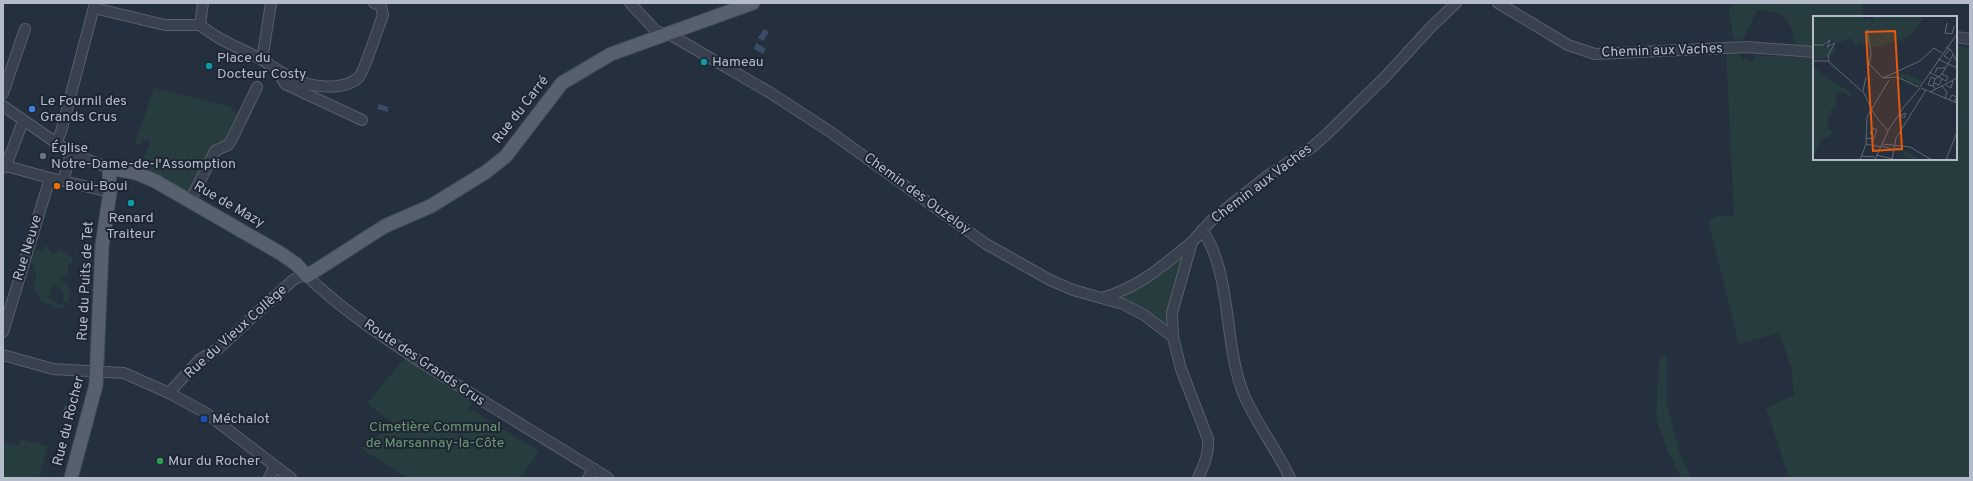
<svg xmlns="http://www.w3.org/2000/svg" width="1973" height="481" font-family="Overpass,sans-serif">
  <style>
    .green { fill: #263c3e }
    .water { fill: #394e66 }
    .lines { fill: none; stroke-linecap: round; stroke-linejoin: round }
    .minor-casing { stroke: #565f6b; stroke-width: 12 }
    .major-casing { stroke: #444d59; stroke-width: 15 }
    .minor { stroke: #38414d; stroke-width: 10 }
    .major { stroke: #56616d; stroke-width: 13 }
    .culture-dot { fill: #0f9aa8; stroke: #1d2632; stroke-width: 1.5 }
    .shop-dot { fill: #3f7fe0; stroke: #1d2632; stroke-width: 1.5 }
    .worship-dot { fill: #6b7280; stroke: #1d2632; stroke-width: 1.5 }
    .food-dot { fill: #e8710a; stroke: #1d2632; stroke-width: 1.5 }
    .transit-dot { fill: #1a4fb4; stroke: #1d2632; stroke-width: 1.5 }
    .leisure-dot { fill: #2e9e5b; stroke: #1d2632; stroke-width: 1.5 }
    .labels { text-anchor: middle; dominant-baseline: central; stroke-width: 4; stroke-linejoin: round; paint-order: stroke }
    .street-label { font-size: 14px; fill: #b4bcc9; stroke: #1d2632 }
    .poi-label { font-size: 14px; fill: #b4bcc9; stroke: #1d2632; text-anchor: start }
    .park-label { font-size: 14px; fill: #6b9974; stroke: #1d2632 }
    .inset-road { fill: none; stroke: #5e6875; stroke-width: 1 }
    .view { fill: #e8590c; fill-opacity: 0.15; stroke: #e8590c; stroke-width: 2 }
    .inset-edge { fill: none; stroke: #b4bcc9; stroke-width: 2 }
  </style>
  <rect width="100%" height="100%" fill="#24303d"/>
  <!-- green -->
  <g class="green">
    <path d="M1733,3H1863L1862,17H1814V47L1796,44C1788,15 1787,13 1757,10L1743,40L1733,39L1729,9Z"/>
    <path d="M1956,46L1970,48V478H1789L1766,408L1794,395L1791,367L1779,333L1739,344L1708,220L1721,215L1734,217L1726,51L1740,54L1743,59L1752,62L1755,55L1814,58V159H1956Z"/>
    <path d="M154,88L232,107L231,110L242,116L228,142L214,149L191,196L140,168L150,141L143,139L141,145L135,144L136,140Z"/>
    <path d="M46,245L51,253L56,254L59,248L73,259L72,263L68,266V274L66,277L60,278L68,284L70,294L68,303L63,302L64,295L61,288L53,285L49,298L60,305L65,304V307L56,309L52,305L41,302L34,287L36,276L34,264L28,261L30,255H33L37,250H42Z"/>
    <path d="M1176,258L1181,264L1168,322L1165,326L1122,298L1144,286Z"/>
    <path d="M1667,355V404L1679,451L1691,478H1682L1669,454L1656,419L1659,359Z"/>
    <path d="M406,357L473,402L468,408L539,451L521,478H408L361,449L394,424L367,403Z"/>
    <path d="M21,439L48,446L39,478H3V442L19,446Z"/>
  </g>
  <!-- water -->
  <g class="water">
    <path d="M764,29L769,32L763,41L758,38Z"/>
    <path d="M756,43L766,49L763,54L754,49Z"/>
    <path d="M379,104L388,107V112L377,109Z"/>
    <path d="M65,406H68L70,408L66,419L61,417Z"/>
  </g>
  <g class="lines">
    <defs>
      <g id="minor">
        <path d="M203,3L200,25C218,40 240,48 261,59C271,65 281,73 292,78C309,87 343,92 359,77C364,72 379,25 383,15L381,6L374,3"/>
        <path d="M630,3L657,32L669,34L769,92L829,131L986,244L1050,280L1073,290L1123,304L1144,315L1173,337"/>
        <path d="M1498,3L1568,45L1595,54L1747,47L1814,52"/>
        <path d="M94,8L165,25H200"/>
        <path d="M1956,37L1970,39"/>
        <path d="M262,60L271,3"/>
        <path d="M283,73L282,79L285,84L362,120"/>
        <path d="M3,93L25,29"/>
        <path d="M3,106L71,153L109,168"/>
        <path d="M55,144L61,132L95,3"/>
        <path d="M6,166L50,178"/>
        <path d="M3,168L6,166L23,121"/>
        <path d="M63,181L71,153"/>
        <path d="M190,201L215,151L228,145L232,139L257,87"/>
        <path d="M1202,230C1233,274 1223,345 1244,395C1256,423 1277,450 1290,478"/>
        <path d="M307,276C341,309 382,336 421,362C483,402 546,439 608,478"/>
        <path d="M1102,298C1140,287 1161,267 1192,242"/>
        <path d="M3,332L50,178L110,192"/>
        <path d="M3,355L53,369L124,373L169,393L206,413L291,478"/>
        <path d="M169,393L199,360L219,348L271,300L293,280L305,274"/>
        <path d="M269,478L275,466"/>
        <path d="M588,478L594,469"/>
        <path d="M1198,478C1204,465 1209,454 1208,439L1181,369L1173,337L1172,313L1192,242L1210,222L1233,203L1270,174L1311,148L1327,134L1388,74L1429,29L1456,3"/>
      </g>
      <path id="major" d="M71,478L96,385L102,246L110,192L109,168L136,173L155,181L280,253L296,264L307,276L385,226L431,206L486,172L506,156L562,83L611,54L753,3"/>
    </defs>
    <!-- minor casing -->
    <use href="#minor" class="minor-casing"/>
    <!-- major casing -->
    <use href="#major" class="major-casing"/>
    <!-- minor -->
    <use href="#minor" class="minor"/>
    <!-- major -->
    <use href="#major" class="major"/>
  </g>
  <!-- markers -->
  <g class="culture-dot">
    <circle cx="704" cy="62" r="4"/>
    <circle cx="209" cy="66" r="4"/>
    <circle cx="131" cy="203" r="4"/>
  </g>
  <circle class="shop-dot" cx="32" cy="109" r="4"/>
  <circle class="worship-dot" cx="43" cy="156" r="4"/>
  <circle class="food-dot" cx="57" cy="186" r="4"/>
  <rect class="transit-dot" x="200" y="415" width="8" height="8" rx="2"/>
  <circle class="leisure-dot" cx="160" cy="461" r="4"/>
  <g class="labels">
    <!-- street labels -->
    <g class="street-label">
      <text transform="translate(1662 51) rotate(-2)">Chemin aux Vaches</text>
      <text transform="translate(521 110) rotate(-52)">Rue du Carré</text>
      <text transform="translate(1262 184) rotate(-37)">Chemin aux Vaches</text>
      <text transform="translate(917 194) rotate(36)">Chemin des Ouzeloy</text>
      <text transform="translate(229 205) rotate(30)">Rue de Mazy</text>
      <text transform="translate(28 248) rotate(-73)">Rue Neuve</text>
      <text transform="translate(86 281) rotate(-87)">Rue du Puits de Tet</text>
      <text transform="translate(236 332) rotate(-42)">Rue du Vieux Collège</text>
      <text transform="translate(424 363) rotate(34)">Route des Grands Crus</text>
      <text transform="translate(69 421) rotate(-76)">Rue du Rocher</text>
    </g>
    <!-- poi labels -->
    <g class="poi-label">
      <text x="217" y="58">Place du<tspan x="217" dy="16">Docteur Costy</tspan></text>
      <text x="712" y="62">Hameau</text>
      <text x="40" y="101">Le Fournil des<tspan x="40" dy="16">Grands Crus</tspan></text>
      <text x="51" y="148">Église<tspan x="51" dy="16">Notre-Dame-de-l'Assomption</tspan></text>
      <text x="65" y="186">Boui-Boui</text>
      <text x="131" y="218" text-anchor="middle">Renard<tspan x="131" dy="16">Traiteur</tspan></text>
      <text x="212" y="419">Méchalot</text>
      <text x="168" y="461">Mur du Rocher</text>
    </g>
    <!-- park labels -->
    <g class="park-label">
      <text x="435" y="427">Cimetière Communal<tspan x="435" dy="16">de Marsannay-la-Côte</tspan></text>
    </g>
  </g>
  <!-- overview -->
  <g transform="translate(1813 16)">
    <rect width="144" height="144" fill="#24303d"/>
    <path d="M0,0H52L49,4L58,3V9L61,5L58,0H109L110,3L98,18L90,22L92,25L89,27L86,23L67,31H57V24L55,31L49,28L46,32L48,27L45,26V30L42,27L44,33L37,22L23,28L18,23L14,24L9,28L12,31L23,33L22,38L4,44L0,42ZM0,51L28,71L32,72L38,64L39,66L32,72L38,78L37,83L32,76L24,77L22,88L25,92L21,91L17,95L19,98L13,102L17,103L24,98L16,104L14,113L20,115L15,122L9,121L1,140ZM88,58H94L110,65L107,69L101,66L99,68L91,61L90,63L86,61ZM86,131L105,142L104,144L90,140L91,136L86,134Z" fill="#263c3e"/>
    <path class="inset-road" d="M134,7L132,17L139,18L141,10M54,13L58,38L56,48L70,62L84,61L106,71M0,29H10L17,24L14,31L22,27L15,39L16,46L51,77L61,98L75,115L69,128L97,131L119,144M133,31L138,34L144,46M125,43L144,52M136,43L131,40L137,33M0,45H15M116,56L133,65L135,61L129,58M122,57L124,52H132M70,62L107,45L121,32L129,37M121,67L126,69L129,63M133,69L138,72L140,64M121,70L115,69L118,61L122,63M129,70L134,76L132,83M107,71L144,18M108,72L144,87M122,73L120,69L122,63L129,58L140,39M50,75L53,61M117,76L144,62M136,84L139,79L144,81L141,86M86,98L91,102L93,97L88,99M75,115L90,92L107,72M57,118L59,112L64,114L62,119M53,122L61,123L62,119M53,128L68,131M69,130L81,134M63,139L80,143M48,140L62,141M47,144L53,128L54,101L76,64M62,144L69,128M79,144L83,122L113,74M133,144L144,116"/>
    <path class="view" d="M82,15L89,133L60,135L53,16Z"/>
    <rect width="144" height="144" class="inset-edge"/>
  </g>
  <!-- border -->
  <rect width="1973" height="481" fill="none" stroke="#b4bcc9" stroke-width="8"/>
</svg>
